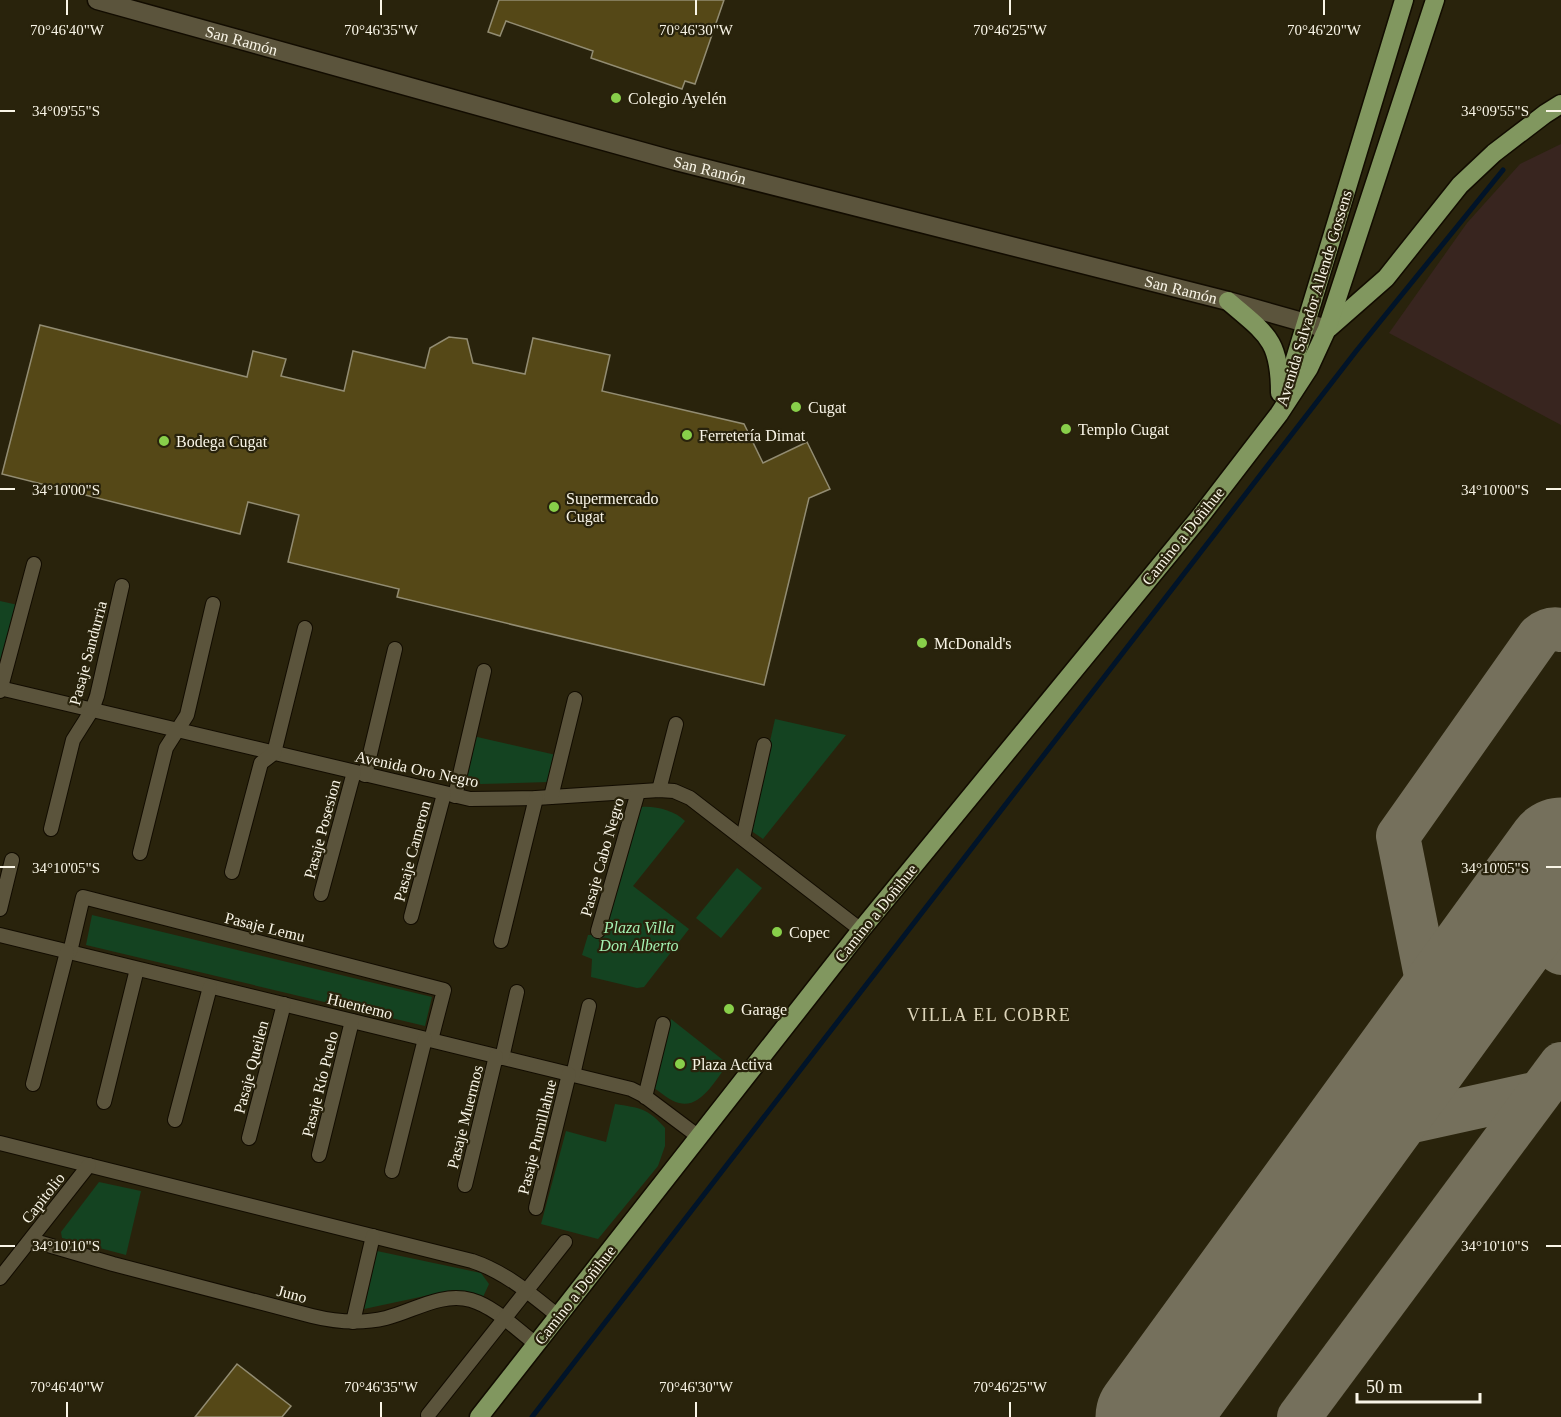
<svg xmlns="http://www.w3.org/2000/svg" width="1561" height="1417" font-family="Georgia,serif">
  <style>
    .industrial { fill: #38251f }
    .green { fill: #144321 }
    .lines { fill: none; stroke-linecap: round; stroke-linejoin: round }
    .stream { stroke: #011429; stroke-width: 5 }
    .taxiway { stroke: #75705c; stroke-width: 44 }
    .runway { stroke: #75705c; stroke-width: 111 }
    .building { fill: #554817; stroke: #928c72; stroke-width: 1.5 }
    .street-casing { stroke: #120c00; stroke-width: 16 }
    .secondary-casing { stroke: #120c00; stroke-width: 21 }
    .primary-casing { stroke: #120c00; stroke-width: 21 }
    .street { stroke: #5b543c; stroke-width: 14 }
    .secondary { stroke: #5b543c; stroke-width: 18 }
    .primary { stroke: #81975f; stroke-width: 18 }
    .ticks { fill: none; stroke: #f9f5e7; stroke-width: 2 }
    .poi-dot { fill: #88cf4a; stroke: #29230c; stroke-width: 2 }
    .labels { text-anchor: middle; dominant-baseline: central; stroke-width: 4.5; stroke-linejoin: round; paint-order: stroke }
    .street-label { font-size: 16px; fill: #f9f5e7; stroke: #29230c }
    .poi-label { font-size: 16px; fill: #f9f5e7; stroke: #29230c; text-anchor: start }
    .park-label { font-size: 16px; font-style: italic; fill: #a4f2b3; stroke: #29230c }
    .neighbourhood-label { font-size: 18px; letter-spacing: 1.5px; fill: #dcd4b9; stroke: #29230c }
    .ticks-label { font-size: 15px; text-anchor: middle; fill: #f9f5e7; stroke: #29230c; stroke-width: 4.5; stroke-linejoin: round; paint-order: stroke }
  </style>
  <rect width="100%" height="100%" fill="#29230c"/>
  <!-- industrial -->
  <path class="industrial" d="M1561,144V425L1389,333L1467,223L1520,164Z"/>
  <!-- green -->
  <g class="green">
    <path d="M0,601L18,605L0,673Z"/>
    <path d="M775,719L846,735L763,839L750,830Z"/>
    <path d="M473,736L556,755L549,782L481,784L462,781Z"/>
    <path d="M642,807C657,806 675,811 685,821L633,886L689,929L644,987L637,988L591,977L592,959L582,955L588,935H602L637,810Z"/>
    <path d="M737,868L762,888L721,938L696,918Z"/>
    <path d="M92,915L432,997L425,1026L86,945Z"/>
    <path d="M671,1019L728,1064C716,1079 701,1109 679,1103C670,1101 662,1093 654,1088Z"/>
    <path d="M615,1104C640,1108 648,1108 665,1128V1146L658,1166L598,1239L541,1224L566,1131L606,1142Z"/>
    <path d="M99,1182L141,1191L126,1255L62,1238L61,1232Z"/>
    <path d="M377,1251L481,1273L489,1284L483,1297L453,1290L364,1309Z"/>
  </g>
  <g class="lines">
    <!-- stream -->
    <path class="stream" d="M532,1417L1357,350L1503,170"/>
    <!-- taxiway -->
    <g class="taxiway">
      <path d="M1530,896L1525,915L1533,934"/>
      <path d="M1499,939C1525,922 1540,939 1561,953"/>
      <path d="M1436,1026L1398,836L1539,636C1546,630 1552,628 1561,630"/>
      <path d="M1358,1133L1539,1093"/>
      <path d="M1299,1417L1561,1064"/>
    </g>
    <!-- runway -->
    <path class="runway" d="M1151,1417L1561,853"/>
  </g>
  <!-- building -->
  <g class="building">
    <path d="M499,0H724L695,84L685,81L682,89L591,58L593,51L506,21L500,36L488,32Z"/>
    <path d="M40,325L247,377L253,351L286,359L281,376L344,391L353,351L425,368L430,348L449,337L467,339L473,363L525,374L533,338L610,355L602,391L744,424L763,463L807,442L830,489L809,498L764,685L397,597L399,589L288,562L299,515L248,502L240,534L2,474Z"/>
    <path d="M237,1364L291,1406L282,1417H195Z"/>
  </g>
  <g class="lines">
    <defs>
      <g id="street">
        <path d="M0,688L470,799L536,798L659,790L674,791L690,798L861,930"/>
        <path d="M0,691L34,564"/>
        <path d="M365,775L395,649"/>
        <path d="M659,790L676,724"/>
        <path d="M455,796L484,671"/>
        <path d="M551,797L575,699"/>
        <path d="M51,829L73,740L92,710L97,696L122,586"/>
        <path d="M743,838L764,745"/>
        <path d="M140,853L166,748L187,715L213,604"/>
        <path d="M232,872L261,763L274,753L305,628"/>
        <path d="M321,894L354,772"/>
        <path d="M0,909L12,860"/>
        <path d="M411,917L444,794"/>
        <path d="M598,931L638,792"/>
        <path d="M0,935L631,1089L643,1095L699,1137"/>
        <path d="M501,941L536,798"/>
        <path d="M70,952L83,897L444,990L431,1040"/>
        <path d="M502,1058L517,992"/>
        <path d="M573,1075L589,1006"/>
        <path d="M33,1084L67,952"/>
        <path d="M645,1097L663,1024"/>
        <path d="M104,1102L137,969"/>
        <path d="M175,1120L210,987"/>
        <path d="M249,1138L284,1004"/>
        <path d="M0,1143L472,1261C505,1272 531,1294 558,1316"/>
        <path d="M319,1155L352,1021"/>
        <path d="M392,1171L425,1039"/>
        <path d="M465,1185L496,1056"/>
        <path d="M536,1208L569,1074"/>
        <path d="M31,1240L113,1264L312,1316C336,1322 361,1324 386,1318C414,1311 441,1292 471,1300C495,1307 516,1329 536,1344"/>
        <path d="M0,1278L89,1165"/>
        <path d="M353,1322L373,1236"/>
        <path d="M428,1415L565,1242"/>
      </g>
      <g id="secondary">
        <path id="s1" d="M97,0L676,161L1228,301L1327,329"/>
      </g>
      <g id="primary">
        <path d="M1228,301C1266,334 1280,339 1280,393"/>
        <path d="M1329,328L1386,278L1460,185L1494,153L1545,114L1561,104"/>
        <path d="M1285,392L1404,0"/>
        <path d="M479,1417L861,930L1199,518L1279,414L1309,368L1327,329L1435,0"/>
      </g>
    </defs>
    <!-- street casing -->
    <use href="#street" class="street-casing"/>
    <!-- secondary casing -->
    <use href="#secondary" class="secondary-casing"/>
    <!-- primary casing -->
    <use href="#primary" class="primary-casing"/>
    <!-- street -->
    <use href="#street" class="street"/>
    <!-- secondary -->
    <use href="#secondary" class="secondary"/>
    <!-- primary -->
    <use href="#primary" class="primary"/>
  </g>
  <!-- ticks -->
  <path class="ticks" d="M67,0V15M381,0V15M696,0V15M1010,0V15M1324,0V15M0,111H15M1546,111H1561M0,489H15M1546,489H1561M0,867H15M1546,867H1561M0,1246H15M1546,1246H1561M67,1402V1417M381,1402V1417M696,1402V1417M1010,1402V1417"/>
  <!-- markers -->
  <g class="poi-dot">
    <circle cx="616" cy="98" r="6"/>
    <circle cx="796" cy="407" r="6"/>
    <circle cx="1066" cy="429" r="6"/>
    <circle cx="687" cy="435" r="6"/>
    <circle cx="164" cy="441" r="6"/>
    <circle cx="554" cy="507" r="6"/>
    <circle cx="922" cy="643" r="6"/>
    <circle cx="777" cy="932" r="6"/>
    <circle cx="729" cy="1009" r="6"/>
    <circle cx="680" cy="1064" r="6"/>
  </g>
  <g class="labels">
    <!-- street labels -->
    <g class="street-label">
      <text stroke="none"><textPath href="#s1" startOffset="150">San Ramón</textPath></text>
      <text stroke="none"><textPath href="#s1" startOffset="636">San Ramón</textPath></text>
      <text stroke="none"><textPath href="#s1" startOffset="1122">San Ramón</textPath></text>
      <text transform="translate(1314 298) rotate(-73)">Avenida Salvador Allende Gossens</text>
      <text transform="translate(1183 536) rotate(-51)">Camino a Doñihue</text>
      <text transform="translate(88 653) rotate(-75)">Pasaje Sandurria</text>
      <text transform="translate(417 769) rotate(12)">Avenida Oro Negro</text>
      <text transform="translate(322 829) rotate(-75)">Pasaje Posesion</text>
      <text transform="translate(412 851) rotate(-75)">Pasaje Cameron</text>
      <text transform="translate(602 857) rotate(-74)">Pasaje Cabo Negro</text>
      <text transform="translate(876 913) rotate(-51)">Camino a Doñihue</text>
      <text transform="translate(265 927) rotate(14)">Pasaje Lemu</text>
      <text transform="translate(360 1006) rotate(14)">Huentemo</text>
      <text transform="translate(251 1067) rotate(-75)">Pasaje Queilen</text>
      <text transform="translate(320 1084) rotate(-76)">Pasaje Río Puelo</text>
      <text transform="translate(465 1117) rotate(-76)">Pasaje Muermos</text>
      <text transform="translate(537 1137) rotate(-76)">Pasaje Pumillahue</text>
      <text transform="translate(43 1198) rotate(-52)">Capitolio</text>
      <text transform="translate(292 1294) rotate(15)">Juno</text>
      <text transform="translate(575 1295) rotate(-52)">Camino a Doñihue</text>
    </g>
    <!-- poi labels -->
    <g class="poi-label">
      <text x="628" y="98">Colegio Ayelén</text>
      <text x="808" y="407">Cugat</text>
      <text x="1078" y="429">Templo Cugat</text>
      <text x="699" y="435">Ferretería Dimat</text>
      <text x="176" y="441">Bodega Cugat</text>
      <text x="566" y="498">Supermercado<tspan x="566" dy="18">Cugat</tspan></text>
      <text x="934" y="643">McDonald's</text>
      <text x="789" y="932">Copec</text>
      <text x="741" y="1009">Garage</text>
      <text x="692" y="1064">Plaza Activa</text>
    </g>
    <!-- park labels -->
    <g class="park-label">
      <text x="639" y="927">Plaza Villa<tspan x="639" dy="18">Don Alberto</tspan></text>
    </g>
    <!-- neighbourhood labels -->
    <g class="neighbourhood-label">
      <text x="989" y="1015">VILLA EL COBRE</text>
    </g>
  </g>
  <g class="ticks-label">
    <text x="67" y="35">70°46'40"W</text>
    <text x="381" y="35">70°46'35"W</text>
    <text x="696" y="35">70°46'30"W</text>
    <text x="1010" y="35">70°46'25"W</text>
    <text x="1324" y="35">70°46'20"W</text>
    <text x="66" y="116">34°09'55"S</text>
    <text x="1495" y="116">34°09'55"S</text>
    <text x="66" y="495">34°10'00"S</text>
    <text x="1495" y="495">34°10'00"S</text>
    <text x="66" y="873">34°10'05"S</text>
    <text x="1495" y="873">34°10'05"S</text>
    <text x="66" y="1251">34°10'10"S</text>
    <text x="1495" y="1251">34°10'10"S</text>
    <text x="67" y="1392">70°46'40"W</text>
    <text x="381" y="1392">70°46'35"W</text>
    <text x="696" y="1392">70°46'30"W</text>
    <text x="1010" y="1392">70°46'25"W</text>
  </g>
  <!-- scale -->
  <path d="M1357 1393v9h123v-9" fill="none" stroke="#f9f5e7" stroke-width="3"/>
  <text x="1366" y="1393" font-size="18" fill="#f9f5e7" stroke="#29230c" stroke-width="4.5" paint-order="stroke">50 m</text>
</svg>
